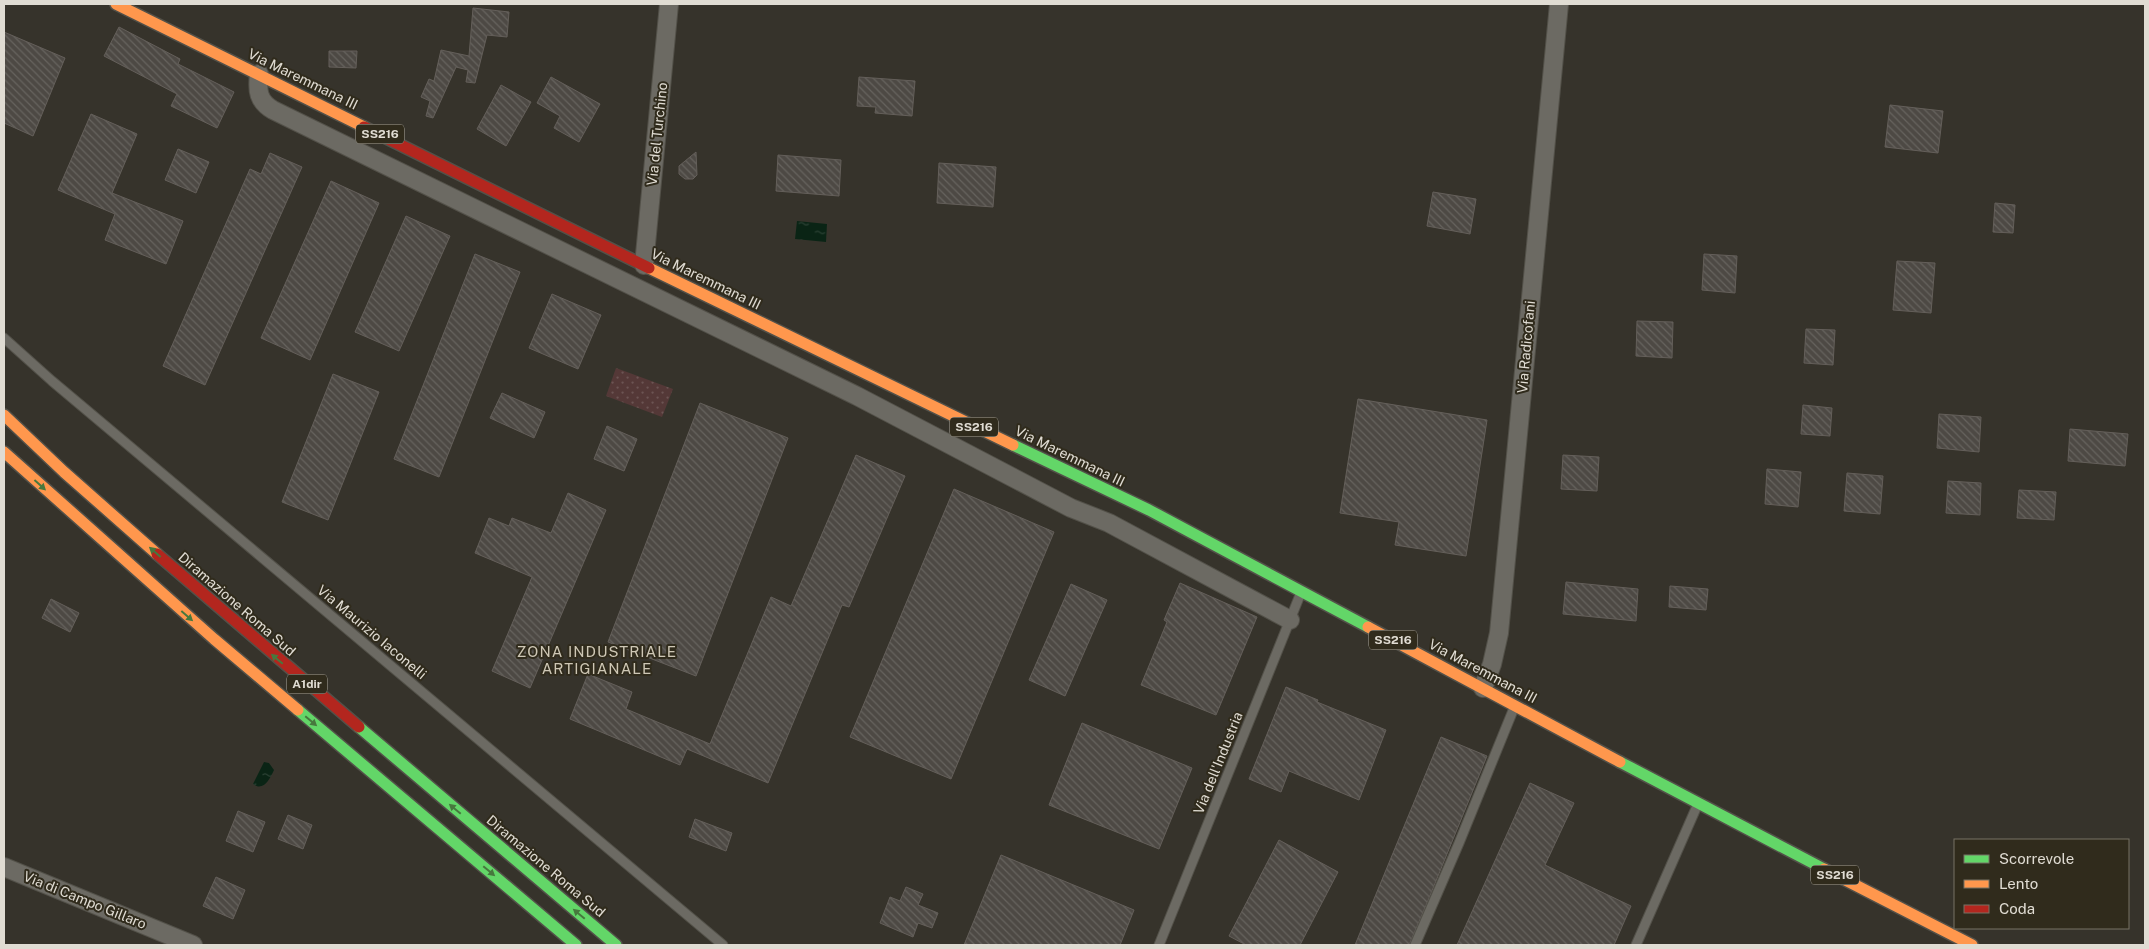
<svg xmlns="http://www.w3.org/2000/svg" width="2149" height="949" font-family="'Public Sans',sans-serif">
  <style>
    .grass { fill: url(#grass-dots) }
    .water { fill: url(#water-ripples) }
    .building { fill: url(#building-back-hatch); stroke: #645f5a }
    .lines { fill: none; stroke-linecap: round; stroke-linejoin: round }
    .lane-casing { stroke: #535149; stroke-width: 11 }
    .street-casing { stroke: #535149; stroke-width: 20 }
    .fast-casing { stroke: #535149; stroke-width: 14 }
    .slow-casing { stroke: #535149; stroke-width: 14 }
    .jam-casing { stroke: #535149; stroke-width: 14 }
    .lane { stroke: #6c6a63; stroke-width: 9 }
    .street { stroke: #6c6a63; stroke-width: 18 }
    .fast { stroke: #63d668; stroke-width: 11 }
    .slow { stroke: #ff974d; stroke-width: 11 }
    .jam { stroke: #b3261e; stroke-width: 11 }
    .oneway { fill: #47783e }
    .labels { text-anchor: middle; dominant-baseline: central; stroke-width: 4; stroke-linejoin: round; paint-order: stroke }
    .shield { fill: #302b1c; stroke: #aba79c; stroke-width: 1 }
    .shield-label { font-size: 12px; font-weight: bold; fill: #e0dcd3 }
    .street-label { font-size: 14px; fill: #e0dcd3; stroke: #302b1c }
    .neighbourhood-label { font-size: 15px; letter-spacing: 1px; fill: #cec7b5; stroke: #302b1c }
  </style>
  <defs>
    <pattern id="grass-dots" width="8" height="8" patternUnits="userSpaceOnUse" patternTransform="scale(1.25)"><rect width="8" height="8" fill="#543837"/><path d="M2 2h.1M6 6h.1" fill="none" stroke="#6c5453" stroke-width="1.8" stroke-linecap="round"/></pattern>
    <pattern id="water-ripples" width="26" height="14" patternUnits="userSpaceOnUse" patternTransform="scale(1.25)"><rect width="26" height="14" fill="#0a2415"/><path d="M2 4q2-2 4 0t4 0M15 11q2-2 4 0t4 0" fill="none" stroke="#2d4336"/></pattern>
    <pattern id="building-back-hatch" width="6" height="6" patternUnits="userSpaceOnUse" patternTransform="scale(1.25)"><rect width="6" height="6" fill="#4d4944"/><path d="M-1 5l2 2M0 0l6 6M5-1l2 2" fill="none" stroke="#66635e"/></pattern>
  </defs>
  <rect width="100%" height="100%" fill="#36332b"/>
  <!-- grass -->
  <path class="grass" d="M616,368L673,389L662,417L606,396Z"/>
  <!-- water -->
  <g class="water">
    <path d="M797,221L827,224L826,242L795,239Z"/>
    <path d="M264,762L269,763L274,770C270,779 263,792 253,784Z"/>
  </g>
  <!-- building -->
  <g class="building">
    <path d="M473,8L509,12L507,37L487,35L475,83L466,82L468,70L456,67L433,118L426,116L430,101L421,97L429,79L434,81L441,50L469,56Z"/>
    <path d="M119,27L180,59L178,64L234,92L217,128L171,106L177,94L104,56Z"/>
    <path d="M4,32L65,58L33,136L4,123Z"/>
    <path d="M329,51H357L356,68L329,67Z"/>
    <path d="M551,77L600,104L579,142L554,128L560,116L537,103Z"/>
    <path d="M859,77L915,81L912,116L875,113L876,107L857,106Z"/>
    <path d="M501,85L531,102L506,146L477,129Z"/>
    <path d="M1890,105L1943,111L1938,153L1885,147Z"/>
    <path d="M91,114L137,134L112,193L183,221L166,264L105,240L115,214L58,190Z"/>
    <path d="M178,149L209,162L196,193L165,180Z"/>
    <path d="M696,152L697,175L693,179H685L679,174V166Z"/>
    <path d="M270,153L302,167L205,385L163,366L250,169L261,174Z"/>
    <path d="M778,155L841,160L839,196L776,191Z"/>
    <path d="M939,163L996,167L993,207L937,203Z"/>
    <path d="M331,181L379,203L310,360L261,338Z"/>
    <path d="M1433,192L1476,199L1470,234L1427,226Z"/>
    <path d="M1995,203L2015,205L2013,233L1993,232Z"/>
    <path d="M406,216L450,236L399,351L355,332Z"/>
    <path d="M475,254L520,272L439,477L394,459Z"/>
    <path d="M1704,254L1737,256L1735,293L1702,290Z"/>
    <path d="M1897,261L1935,263L1931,313L1893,310Z"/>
    <path d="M552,294L601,315L578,369L529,348Z"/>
    <path d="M1637,321L1673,322L1672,358L1636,356Z"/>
    <path d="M1806,329L1835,330L1833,365L1804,363Z"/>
    <path d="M333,374L379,392L328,520L282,502Z"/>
    <path d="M502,393L545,412L534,438L490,418Z"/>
    <path d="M1358,399L1487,420L1466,556L1395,545L1399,522L1340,513Z"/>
    <path d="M700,403L788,438L696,676L608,642Z"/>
    <path d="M1803,405L1832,408L1830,436L1801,434Z"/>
    <path d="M1939,414L1981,417L1979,452L1937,448Z"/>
    <path d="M607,426L637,439L624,471L594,459Z"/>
    <path d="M2070,429L2128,434L2125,466L2068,461Z"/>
    <path d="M856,455L905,476L849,607L842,605L768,783L687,749L680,765L570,719L588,674L632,692L626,709L710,744L771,597L791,606Z"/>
    <path d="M1563,455L1599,457L1597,491L1561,489Z"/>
    <path d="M1767,469L1801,472L1798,507L1765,504Z"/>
    <path d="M1847,473L1883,476L1880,514L1844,511Z"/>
    <path d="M1948,481L1981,483L1980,515L1946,513Z"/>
    <path d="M954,489L1054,532L951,779L850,737Z"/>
    <path d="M2019,490L2056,492L2054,520L2017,518Z"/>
    <path d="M568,493L606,510L530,688L492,671L532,577L475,553L489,518L509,526L512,518L551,533Z"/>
    <path d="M1566,582L1638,589L1636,621L1563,614Z"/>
    <path d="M1180,583L1257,617L1216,715L1141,685L1167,622L1164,620Z"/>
    <path d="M1071,584L1107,600L1065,696L1029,680Z"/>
    <path d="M1670,586L1708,589L1706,610L1669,607Z"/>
    <path d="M51,599L79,613L70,632L42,618Z"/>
    <path d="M1286,687L1318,700L1317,702L1386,730L1359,800L1289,771L1281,792L1249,779Z"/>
    <path d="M1082,723L1192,768L1159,849L1049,805Z"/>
    <path d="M1441,737L1487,756L1427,903L1409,945H1355Z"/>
    <path d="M1530,783L1574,803L1545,865L1631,906L1614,945H1457Z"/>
    <path d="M238,811L265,822L253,852L226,841Z"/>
    <path d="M288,815L312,825L303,849L278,839Z"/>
    <path d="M695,819L732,833L726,851L689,837Z"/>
    <path d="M1279,840L1338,872L1300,945H1246L1229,936Z"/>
    <path d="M1001,855L1134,910L1120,945H964Z"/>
    <path d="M216,877L245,890L233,919L203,906Z"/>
    <path d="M906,887L923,894L918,905L938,913L932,928L918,923L913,937L880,923L890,897L900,901Z"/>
  </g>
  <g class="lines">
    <defs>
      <g id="lane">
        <path d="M4,338L52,381L723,945"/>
        <path d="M1159,945L1300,595"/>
        <path d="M1415,945L1459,843L1514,708"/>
        <path d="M1636,945L1697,806"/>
      </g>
      <g id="street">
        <path d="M259,74C257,91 258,101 273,110L857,396L1071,508L1109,523L1290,620"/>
        <path d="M644,265L669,4"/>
        <path d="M1483,688L1492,664L1499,633L1559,4"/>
        <path d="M4,867L193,945"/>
      </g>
      <g id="fast">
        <path d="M1013,445L1149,510L1368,627"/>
        <path d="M298,710L576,945"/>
        <path d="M359,727L616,945"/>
        <path d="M1620,762L1824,869"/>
      </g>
      <g id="slow">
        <path d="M116,4L364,127"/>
        <path d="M649,268L1013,445"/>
        <path d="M4,415L64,472L157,554"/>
        <path d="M4,452L214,639L298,710"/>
        <path d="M1368,627L1620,762"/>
        <path d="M1824,869L1972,945"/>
      </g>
      <g id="jam">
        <path d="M364,127L649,268"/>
        <path d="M157,554L359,727"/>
      </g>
    </defs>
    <!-- lane casing -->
    <use href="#lane" class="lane-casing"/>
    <!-- street casing -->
    <use href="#street" class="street-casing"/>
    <!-- fast casing -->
    <use href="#fast" class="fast-casing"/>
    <!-- slow casing -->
    <use href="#slow" class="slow-casing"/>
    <!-- jam casing -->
    <use href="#jam" class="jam-casing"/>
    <!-- lane -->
    <use href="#lane" class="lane"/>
    <!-- street -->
    <use href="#street" class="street"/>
    <!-- fast -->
    <use href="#fast" class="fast"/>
    <!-- slow -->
    <use href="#slow" class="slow"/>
    <!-- jam -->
    <use href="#jam" class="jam"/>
  </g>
  <!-- one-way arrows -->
  <defs><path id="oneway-solid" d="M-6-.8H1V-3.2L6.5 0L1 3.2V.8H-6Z" transform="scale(1.25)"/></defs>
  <g class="oneway">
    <use href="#oneway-solid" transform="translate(40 485) rotate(42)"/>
    <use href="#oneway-solid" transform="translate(155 552) rotate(-139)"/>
    <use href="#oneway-solid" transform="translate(187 616) rotate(41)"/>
    <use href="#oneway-solid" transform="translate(277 659) rotate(-140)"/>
    <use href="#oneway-solid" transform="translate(311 721) rotate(40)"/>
    <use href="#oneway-solid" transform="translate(455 809) rotate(-140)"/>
    <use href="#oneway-solid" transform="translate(489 871) rotate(40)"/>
    <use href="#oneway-solid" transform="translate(579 914) rotate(-140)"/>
  </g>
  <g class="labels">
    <!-- shield labels -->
    <g class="shield">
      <rect x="356" y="124.5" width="48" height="19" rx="4"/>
      <rect x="950" y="417.5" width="48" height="19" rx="4"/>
      <rect x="1369" y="630.5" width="48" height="19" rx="4"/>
      <rect x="287" y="674.5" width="40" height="19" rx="4"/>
      <rect x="1811" y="865.5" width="48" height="19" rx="4"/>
    </g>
    <g class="shield-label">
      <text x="380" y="134">SS216</text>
      <text x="974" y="427">SS216</text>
      <text x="1393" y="640">SS216</text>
      <text x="307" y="684">A1dir</text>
      <text x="1835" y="875">SS216</text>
    </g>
    <!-- street labels -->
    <g class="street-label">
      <text transform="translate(303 79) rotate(26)">Via Maremmana III</text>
      <text transform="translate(657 134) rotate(-84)">Via del Turchino</text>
      <text transform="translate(706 279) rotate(26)">Via Maremmana III</text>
      <text transform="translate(1526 347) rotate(-85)">Via Radicofani</text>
      <text transform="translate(1070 456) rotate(26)">Via Maremmana III</text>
      <text transform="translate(237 604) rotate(41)">Diramazione Roma Sud</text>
      <text transform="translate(372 632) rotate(40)">Via Maurizio Iaconelli</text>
      <text transform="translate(1483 671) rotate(28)">Via Maremmana III</text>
      <text transform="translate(1218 763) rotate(-68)">Via dell'Industria</text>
      <text transform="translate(546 866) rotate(40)">Diramazione Roma Sud</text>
      <text transform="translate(85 900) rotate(22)">Via di Campo Gillaro</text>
    </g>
    <!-- neighbourhood labels -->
    <g class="neighbourhood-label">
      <text x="597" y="651">ZONA INDUSTRIALE<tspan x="597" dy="17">ARTIGIANALE</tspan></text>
    </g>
  </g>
  <!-- border -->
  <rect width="2149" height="949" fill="none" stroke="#e0dcd3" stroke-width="10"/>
  <!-- legend -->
  <rect x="1954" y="839" width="175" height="90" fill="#302b1c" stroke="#767265"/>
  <rect x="1964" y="855" width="25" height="8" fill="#63d668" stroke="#767265"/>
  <text x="1999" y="864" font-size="15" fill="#e0dcd3">Scorrevole</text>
  <rect x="1964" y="880" width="25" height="8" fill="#ff974d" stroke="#767265"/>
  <text x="1999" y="889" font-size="15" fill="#e0dcd3">Lento</text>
  <rect x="1964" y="905" width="25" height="8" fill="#b3261e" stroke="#767265"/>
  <text x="1999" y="914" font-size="15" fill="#e0dcd3">Coda</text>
</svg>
